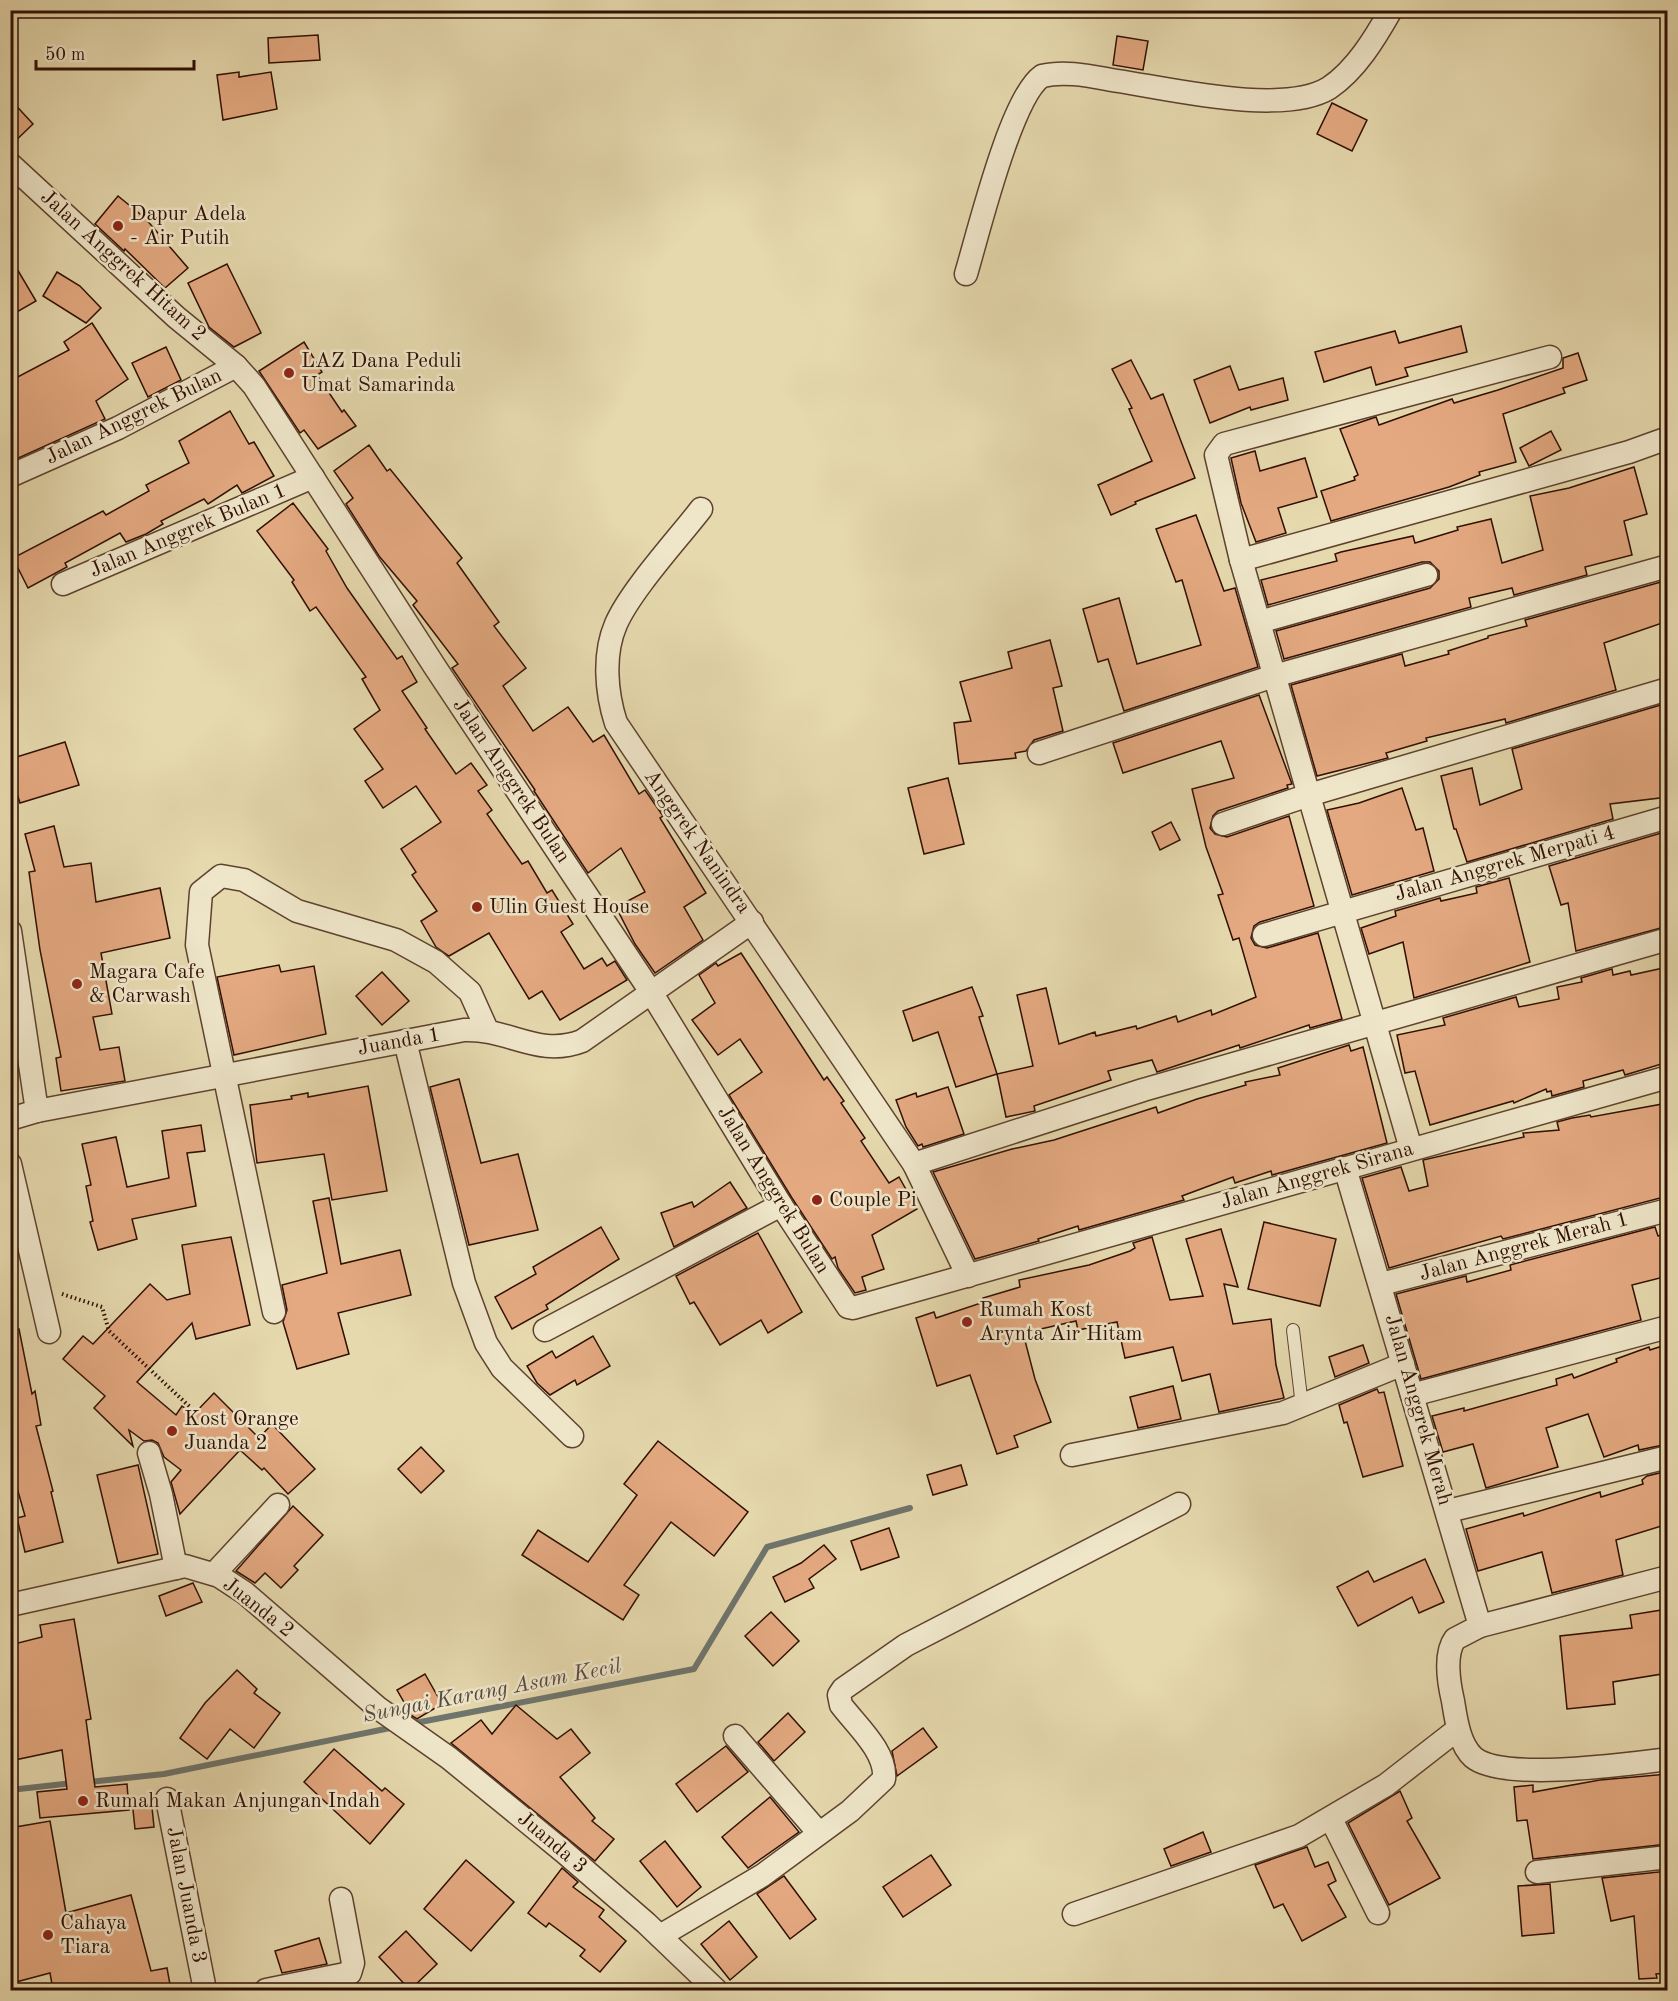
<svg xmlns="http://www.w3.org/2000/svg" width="1678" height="2001" font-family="'Old Standard TT',serif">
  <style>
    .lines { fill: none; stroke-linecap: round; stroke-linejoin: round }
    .stream { stroke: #6f756d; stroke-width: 6 }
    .building { fill: #e4a981; stroke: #300f03; stroke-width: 1.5 }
    .service-casing { stroke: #5e422e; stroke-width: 14 }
    .minor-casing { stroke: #5e422e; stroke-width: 25 }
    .path { stroke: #300f03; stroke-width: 4; stroke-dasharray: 1.5 3; stroke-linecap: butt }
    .service { stroke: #efe6ca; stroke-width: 12 }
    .minor { stroke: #efe6ca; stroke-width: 22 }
    .poi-dot { fill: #8f2418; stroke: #efe6ca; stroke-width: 2 }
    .labels { text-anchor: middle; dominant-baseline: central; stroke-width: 5; stroke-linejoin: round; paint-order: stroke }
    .poi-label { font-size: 21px; fill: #300f03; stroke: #efe6ca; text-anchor: start }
    .street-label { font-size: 21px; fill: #300f03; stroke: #efe6ca }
    .water-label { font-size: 22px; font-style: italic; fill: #554a41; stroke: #efe6ca }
  </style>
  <rect width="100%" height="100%" fill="#e6d9ae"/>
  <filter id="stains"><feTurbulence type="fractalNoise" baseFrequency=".00333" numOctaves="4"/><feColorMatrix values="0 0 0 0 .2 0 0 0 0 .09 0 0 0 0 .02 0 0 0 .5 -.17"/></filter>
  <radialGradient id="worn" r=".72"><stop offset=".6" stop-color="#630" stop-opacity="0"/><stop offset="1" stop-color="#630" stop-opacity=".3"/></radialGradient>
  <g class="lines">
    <!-- stream -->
    <g class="stream">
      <path d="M410,1724L694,1669L767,1547L910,1508"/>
      <path d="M89,1782L164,1774L395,1727"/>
      <path d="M10,1790L73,1783"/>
    </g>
  </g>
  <!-- building -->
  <g class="building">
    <path d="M318,35L320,60L269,63L268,38Z"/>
    <path d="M1117,36L1148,41L1143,70L1113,65Z"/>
    <path d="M239,72V77L271,72L277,109L223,120L217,75Z"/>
    <path d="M10,99L33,124L10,146Z"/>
    <path d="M1332,103L1367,120L1352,151L1317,134Z"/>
    <path d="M118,196L145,218L188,268L165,288L125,249L124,251L95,224Z"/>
    <path d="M10,257L36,301L10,316Z"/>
    <path d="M227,264L261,333L234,347L209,327L188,283Z"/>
    <path d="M57,272L80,286L101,308L86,323L43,296Z"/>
    <path d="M92,323L128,379L96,401L105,419L14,460L10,454V381L69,350L64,342Z"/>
    <path d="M1461,326L1467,352L1405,368L1408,376L1376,385L1371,367L1324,382L1315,352L1395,331L1399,343Z"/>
    <path d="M304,342L322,372L317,375L342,412L344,410L356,426L318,449L304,430L300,433L259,371Z"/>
    <path d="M166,347L181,380L148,397L132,363Z"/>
    <path d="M1578,353L1587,380L1563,388L1565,393L1503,414L1516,462L1479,472L1480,475L1449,487L1331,521L1321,491L1355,480L1354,477L1358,475L1340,429L1376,417L1379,425L1452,399L1454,403L1498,390L1563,368V358Z"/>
    <path d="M1131,360L1151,399L1163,394L1195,478L1135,502L1136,504L1111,515L1098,485L1152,461L1129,409L1132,408L1112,369Z"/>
    <path d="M1230,366L1239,390L1283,378L1288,400L1251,410L1250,407L1210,423L1194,380Z"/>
    <path d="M230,411L249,444L254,442L274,476L242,493L237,485L208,504L204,499L161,521L163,524L146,534L126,542L120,533L65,563L67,567L28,588L13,558L103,511L106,515L149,491L146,485L189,463L179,441Z"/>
    <path d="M1551,431L1561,450L1529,466L1520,448Z"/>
    <path d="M369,445L387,471L390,469L462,558L457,563L499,622L494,626L526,668L503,686L533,731L568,707L593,742L604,735L639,794L645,790L663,816L660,818L706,893L684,907L703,940L655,973L635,944L616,907L645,892L621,848L588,873L534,791L535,790L452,668L458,664L413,605L417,601L379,556L346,504L353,498L334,471Z"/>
    <path d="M1255,451L1260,471L1305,458L1317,497L1278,508L1286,533L1256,542L1241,503L1231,458Z"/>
    <path d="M1634,467L1647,514L1624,521L1632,555L1585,567L1587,575L1514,595L1512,588L1469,598L1471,607L1284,659L1276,631L1430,588L1439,579V571L1430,562H1422L1268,605L1261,580L1337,561L1335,554L1341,552L1413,536L1415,543L1458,530L1457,527L1491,519L1502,563L1543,550L1530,496L1569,488Z"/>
    <path d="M293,503L328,549L326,551L347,588L397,659L402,656L417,682L402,691L427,728L425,729L456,774L471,763L487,785L478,791L492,810L487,814L522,864L528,861L547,893L552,890L573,924L561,932L584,969L602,958L607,966L615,961L627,980L560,1020L542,991L529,999L489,933L449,956L436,947L421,921L437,911L412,875L416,872L401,849L441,822L416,786L383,808L365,781L383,769L354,729L380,710L362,679L366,677L316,607L310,611L292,582L294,580L257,531Z"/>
    <path d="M1196,515L1224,591L1235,588L1258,667L1124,711L1108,659L1098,662L1083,609L1119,598L1137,664L1201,645L1182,580L1176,582L1156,529Z"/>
    <path d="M1668,580V621L1604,643L1616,690L1506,723L1505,719L1426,738L1427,741L1386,753L1388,758L1317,776L1291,685L1402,654L1405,666L1449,654L1448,651L1488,638V636L1527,626L1525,620Z"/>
    <path d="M1050,640L1062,686L1053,688L1063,731L1034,740L1026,751L1015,753L1016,758L959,764L954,723L971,721L960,682L1012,668L1008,652Z"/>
    <path d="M1259,695L1292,784L1287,785L1288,788L1218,811L1213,816L1210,828L1215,834L1227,837L1289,816L1314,906L1260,922L1254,926L1251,938L1255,945L1267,948L1318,933L1342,1019L1310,1028L1309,1025L1240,1048L1239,1045L1157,1072L1152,1060L1108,1071L1111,1080L1034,1106L1035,1111L1006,1117L997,1074L1033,1066L1017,995L1046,988L1059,1044L1095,1032L1096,1036L1136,1026L1137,1029L1176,1016L1178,1022L1211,1010L1212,1015L1256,997L1239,938L1233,940L1218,895L1223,894L1206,847L1192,789L1234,778L1221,741L1123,773L1113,743Z"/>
    <path d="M1664,704L1668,728L1664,731L1668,797L1610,804L1613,819L1467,862L1456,829H1454L1441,776L1472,768L1480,805L1522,789L1512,749Z"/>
    <path d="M65,742L79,785L20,803L10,772V759Z"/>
    <path d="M948,778L964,844L924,854L908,788Z"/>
    <path d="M1402,788L1416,830L1423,828L1434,871L1352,895L1327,810L1359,803Z"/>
    <path d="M1171,822L1180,840L1160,850L1152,832Z"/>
    <path d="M54,826L64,867L91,863L96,902L160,888L170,938L101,953L112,1014L93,1017L100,1050L119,1047L125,1081L61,1091L56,1058L61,1057L40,950L29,872L35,871L25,834Z"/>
    <path d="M1668,831V926L1576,951L1568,903L1561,905L1549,866Z"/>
    <path d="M1509,878L1530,962L1414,998L1403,942L1369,954L1361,928L1396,916L1395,911L1440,898L1441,901L1477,893L1476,887Z"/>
    <path d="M741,953L824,1080L827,1077L844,1101L841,1103L865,1138L861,1141L889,1183L899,1177L917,1209L872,1235L884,1269L862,1277L866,1290L855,1293L838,1268L835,1257L832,1259L792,1198L729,1095L762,1072L740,1039L718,1055L692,1020L715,1003L699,975L716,963L718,966Z"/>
    <path d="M279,965L281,972L314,966L326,1034L234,1055L217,977Z"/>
    <path d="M1668,967V1062L1625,1075L1623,1070L1583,1081L1584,1087L1552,1096L1551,1091L1547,1092L1546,1089L1514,1103L1513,1101L1430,1125L1415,1071L1405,1073L1397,1035L1445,1025L1443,1018L1516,997L1519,1007L1559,999L1557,987L1582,982L1581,978L1612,969L1613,975L1630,971L1631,975Z"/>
    <path d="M382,972L409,1001L382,1025L356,996Z"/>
    <path d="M972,987L983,1016L979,1017L997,1074L956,1087L938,1032L913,1041L903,1011Z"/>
    <path d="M1349,1045L1351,1051L1363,1047L1387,1143L1272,1175L1271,1171L1235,1183L1233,1177L1182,1196L1184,1200L1079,1230L1078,1226L1038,1239L1039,1241L975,1259L933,1172L1012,1149L1054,1140L1156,1107L1158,1113L1197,1099L1246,1085L1245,1082L1280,1075L1278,1068Z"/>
    <path d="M459,1079L481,1163L518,1154L538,1230L469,1245L430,1087Z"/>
    <path d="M368,1086L387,1191L332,1200L324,1154L257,1163L250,1105L292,1099L291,1096L308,1093V1097Z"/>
    <path d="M948,1087L964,1134L923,1147L922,1144L918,1146L906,1127L896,1100L916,1093L917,1097Z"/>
    <path d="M1668,1103V1196L1503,1239L1501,1236L1389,1268L1362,1178L1401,1167L1409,1191L1428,1186L1423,1160L1524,1137L1523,1133L1559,1130L1557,1122L1572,1118L1590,1115L1591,1117Z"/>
    <path d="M201,1125L205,1151L187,1153L196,1206L132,1219L137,1239L98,1250L90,1222L93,1221L86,1186L91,1185L82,1144L116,1137L127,1187L169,1178L162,1131Z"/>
    <path d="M730,1182L747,1208L674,1247L661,1213L692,1202L694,1207Z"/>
    <path d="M329,1198L341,1264L400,1250L411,1295L338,1313L349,1354L297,1369L283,1322L287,1310L282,1285L327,1273L313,1201Z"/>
    <path d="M1264,1222L1336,1239L1320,1306L1248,1289Z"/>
    <path d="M601,1227L619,1259L546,1305L548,1309L512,1329L495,1297L536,1274L533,1267Z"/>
    <path d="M1655,1227L1658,1236L1668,1234V1276L1632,1285L1641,1320L1421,1379L1396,1294L1466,1276L1467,1282L1511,1270L1510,1265Z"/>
    <path d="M1221,1229L1238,1287L1224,1284L1233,1324L1271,1319L1276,1365L1284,1398L1219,1412L1210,1374L1182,1381L1173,1347L1125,1358L1117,1322L1078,1330L1076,1321L1023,1333L1035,1379L1051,1422L1014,1436L1018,1447L997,1454L970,1375L937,1386L916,1318L934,1312L936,1318L984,1302L983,1298L1020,1287L1019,1280L1089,1265L1130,1251L1135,1248L1133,1243L1152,1237L1170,1300L1203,1296L1186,1239Z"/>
    <path d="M758,1233L802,1312L768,1333L761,1320L720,1345L694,1302L690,1304L676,1276Z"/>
    <path d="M231,1237L250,1325L196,1339L192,1323L137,1382L176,1415L182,1406L193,1415L214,1393L259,1438L272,1424L315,1469L288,1494L264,1468L262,1470L240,1450L180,1514L171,1482L181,1470L164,1457L158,1443L152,1440L144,1441L129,1430L133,1446L94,1408L105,1396L63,1359L83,1336L93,1344L150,1284L167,1300L190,1294L182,1245Z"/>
    <path d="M10,1329H19L32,1394L35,1391L41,1425L36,1426L53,1491L51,1492L63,1542L25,1552L17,1518L25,1516L10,1463Z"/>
    <path d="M593,1336L610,1366L577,1385L575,1380L550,1395L537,1383L527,1366L552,1351L556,1358Z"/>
    <path d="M1668,1344V1444L1639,1450L1638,1445L1604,1457L1588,1414L1546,1428L1558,1467L1486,1488L1473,1444L1443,1452L1432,1416L1464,1408V1411L1557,1385L1556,1379L1572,1374L1574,1378L1617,1362L1616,1359L1649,1347L1650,1350Z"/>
    <path d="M1363,1345L1369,1363L1335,1377L1329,1357Z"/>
    <path d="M1173,1386L1181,1419L1138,1428L1130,1397Z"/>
    <path d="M1377,1389L1379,1393L1384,1392L1403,1466L1363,1477L1347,1422L1344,1423L1339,1405Z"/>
    <path d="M658,1441L748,1512L714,1556L671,1522L624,1585L639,1595L623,1620L522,1555L538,1530L588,1562L637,1495L624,1484Z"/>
    <path d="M421,1447L444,1471L421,1493L398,1469Z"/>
    <path d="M138,1465L158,1554L118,1563L97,1475Z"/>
    <path d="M961,1465L967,1485L933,1495L927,1475Z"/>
    <path d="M1668,1471V1524L1616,1540L1623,1575L1552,1593L1542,1552L1478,1571L1466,1529L1523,1513L1524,1516L1600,1492L1601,1497L1643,1484L1642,1480L1647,1476Z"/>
    <path d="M293,1506L323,1535L294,1566L298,1570L281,1588L265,1573L255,1583L236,1571Z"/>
    <path d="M889,1528L899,1557L861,1570L851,1541Z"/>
    <path d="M824,1545L836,1559L809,1579L814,1588L785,1602L773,1577L801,1563Z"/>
    <path d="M1425,1559L1444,1602L1419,1613L1412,1597L1358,1626L1337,1587L1368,1571L1374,1582Z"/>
    <path d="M193,1583L202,1602L166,1616L159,1596Z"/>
    <path d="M1668,1609V1673L1613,1682L1615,1704L1567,1709L1560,1636L1632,1628L1630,1615Z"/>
    <path d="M771,1612L799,1641L773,1666L745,1636Z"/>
    <path d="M74,1619L91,1719L86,1720L95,1787L127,1784L129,1810L40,1818L37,1792L67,1789L62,1750L10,1761V1645L42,1637L40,1625Z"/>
    <path d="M237,1670L257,1689L254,1693L280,1713L254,1748L230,1729L207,1759L180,1738L205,1703Z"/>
    <path d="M425,1674L442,1704L417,1719L412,1716L397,1690Z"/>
    <path d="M516,1705L557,1739L571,1729L590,1753L560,1777L595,1818L592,1821L614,1839L595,1861L451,1743L481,1720L492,1734Z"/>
    <path d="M788,1713L805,1732L774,1761L758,1742Z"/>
    <path d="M923,1728L937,1747L897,1776L892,1751Z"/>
    <path d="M726,1746L748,1772L697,1812L676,1784Z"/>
    <path d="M334,1749L382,1791L385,1788L404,1804L370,1844L304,1782Z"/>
    <path d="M1668,1774V1844L1533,1859L1527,1820L1517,1821L1514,1787L1533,1785V1792L1600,1780Z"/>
    <path d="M1400,1791L1412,1818L1407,1821L1440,1878L1389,1905L1348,1823Z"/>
    <path d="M770,1797L799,1832L748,1868L722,1837Z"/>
    <path d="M151,1798L154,1827L135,1829L132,1800Z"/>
    <path d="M50,1821L66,1913L131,1895L151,1971L167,1968L171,1990H53L50,1973L16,1982L10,1949V1828Z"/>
    <path d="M1203,1832L1211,1852L1171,1866L1164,1849Z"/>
    <path d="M665,1841L701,1887L677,1907L640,1861Z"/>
    <path d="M1307,1847L1315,1867L1328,1862L1336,1881L1328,1885L1346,1917L1302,1941L1283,1904L1274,1908L1255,1865Z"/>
    <path d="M931,1855L951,1885L903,1917L883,1887Z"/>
    <path d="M466,1860L514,1902L471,1951L424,1909Z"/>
    <path d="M562,1868L578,1882L573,1887L604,1910L599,1917L626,1941L600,1972L580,1956L585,1950L549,1923L546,1927L528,1913Z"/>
    <path d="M1668,1871V1973L1656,1974L1657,1978L1639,1979L1634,1916L1611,1921L1602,1878Z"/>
    <path d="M784,1876L816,1919L790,1939L757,1894Z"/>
    <path d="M1550,1884L1554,1933L1522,1936L1518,1886Z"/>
    <path d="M729,1921L757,1957L730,1980L701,1944Z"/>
    <path d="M406,1931L437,1964L410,1990L379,1957Z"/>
    <path d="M319,1938L327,1964L282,1973L275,1951Z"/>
  </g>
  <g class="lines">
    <defs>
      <path id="service" d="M1293,1330L1302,1406"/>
      <g id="minor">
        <path d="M10,164L176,317L236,366"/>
        <path d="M966,274C978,234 1011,97 1042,76C1066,70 1094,77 1118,81C1171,89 1283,116 1329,88C1356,70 1375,38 1391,10"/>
        <path d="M10,476L118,428L236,366L254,386L435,667L651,992L781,1205L848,1307L853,1308L1668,1077"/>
        <path d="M701,509C677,540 631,590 616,624C603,654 606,692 616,723L914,1164L968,1276"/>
        <path d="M1241,560L1629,452L1668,438"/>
        <path d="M63,584L313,477"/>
        <path d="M1259,622L1426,575"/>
        <path d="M1039,753L1274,676L1668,566"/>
        <path d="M1223,824L1309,795L1668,689"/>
        <path d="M10,931L37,1111"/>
        <path d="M1264,935L1668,817"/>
        <path d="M405,1041L464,1283L486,1343L502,1368L572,1436"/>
        <path d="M10,1119L37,1111L464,1030C509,1028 538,1058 582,1041L752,922"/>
        <path d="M1411,1149L1241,560L1216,455L1224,444L1550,357"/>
        <path d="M10,1164L49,1332"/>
        <path d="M914,1164L1143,1090L1668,939"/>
        <path d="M1345,1168L1480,1626"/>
        <path d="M1381,1284L1668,1210"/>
        <path d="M274,1312L197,945L201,892L221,876L244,880L297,911L396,940L436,962L470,992L487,1030"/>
        <path d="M545,1330L781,1205"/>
        <path d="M1412,1395L1668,1327"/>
        <path d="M149,1453L161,1494L176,1568"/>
        <path d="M1072,1455L1283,1413L1403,1364"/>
        <path d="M1448,1511L1668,1457"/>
        <path d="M214,1574L278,1505"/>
        <path d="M1668,1577L1480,1626L1455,1639C1444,1654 1449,1684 1453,1701C1456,1719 1459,1744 1473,1757C1502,1782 1628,1764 1668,1759"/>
        <path d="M10,1605L185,1566L219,1576L245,1593L378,1708L449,1758L564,1852L646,1923L716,1990"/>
        <path d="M735,1736L818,1832"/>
        <path d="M167,1799L205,1990"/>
        <path d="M1331,1819L1378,1913"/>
        <path d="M1537,1872L1668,1857"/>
        <path d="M1074,1914L1299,1836L1386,1785L1458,1729"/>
        <path d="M660,1936L763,1875L850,1811L884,1779C887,1752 856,1725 841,1705L839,1695L843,1689L906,1645L1179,1504"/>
        <path d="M266,1990L350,1973L353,1963L341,1899"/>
      </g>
    </defs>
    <!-- service casing -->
    <use href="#service" class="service-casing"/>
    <!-- minor casing -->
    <use href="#minor" class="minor-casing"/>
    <!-- path -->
    <path class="path" d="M62,1294L102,1307L109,1331L191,1408"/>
    <!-- service -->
    <use href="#service" class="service"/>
    <!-- minor -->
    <use href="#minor" class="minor"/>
  </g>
  <!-- markers -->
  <g class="poi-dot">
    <circle cx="118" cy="226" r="6"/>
    <circle cx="289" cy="373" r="6"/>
    <circle cx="477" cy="907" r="6"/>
    <circle cx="77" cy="984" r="6"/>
    <circle cx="817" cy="1200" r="6"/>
    <circle cx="967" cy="1322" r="6"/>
    <circle cx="172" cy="1431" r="6"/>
    <circle cx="83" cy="1801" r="6"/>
    <circle cx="48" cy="1935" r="6"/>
  </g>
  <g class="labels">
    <!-- poi labels -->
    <g class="poi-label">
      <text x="130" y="214">Dapur Adela<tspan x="130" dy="24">- Air Putih</tspan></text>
      <text x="301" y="361">LAZ Dana Peduli<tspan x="301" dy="24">Umat Samarinda</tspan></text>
      <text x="489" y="907">Ulin Guest House</text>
      <text x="89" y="972">Magara Cafe<tspan x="89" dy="24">&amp; Carwash</tspan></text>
      <text x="829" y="1200">Couple Pi</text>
      <text x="979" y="1310">Rumah Kost<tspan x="979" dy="24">Arynta Air Hitam</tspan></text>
      <text x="184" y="1419">Kost Orange<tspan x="184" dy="24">Juanda 2</tspan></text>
      <text x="95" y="1801">Rumah Makan Anjungan Indah</text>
      <text x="60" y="1923">Cahaya<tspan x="60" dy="24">Tiara</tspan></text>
    </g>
    <!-- street labels -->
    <g class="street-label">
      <text transform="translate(123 266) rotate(42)">Jalan Anggrek Hitam 2</text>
      <text transform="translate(134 417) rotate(-26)">Jalan Anggrek Bulan</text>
      <text transform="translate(188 531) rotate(-23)">Jalan Anggrek Bulan 1</text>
      <text transform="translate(511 781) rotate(56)">Jalan Anggrek Bulan</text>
      <text transform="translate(697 842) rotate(55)">Anggrek Nanindra</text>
      <text transform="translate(1505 864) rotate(-16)">Jalan Anggrek Merpati 4</text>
      <text transform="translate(399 1042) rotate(-10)">Juanda 1</text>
      <text transform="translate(1317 1176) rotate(-16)">Jalan Anggrek Sirana</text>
      <text transform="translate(773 1190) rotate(58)">Jalan Anggrek Bulan</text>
      <text transform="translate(1524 1247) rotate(-15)">Jalan Anggrek Merah 1</text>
      <text transform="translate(1418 1410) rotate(74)">Jalan Anggrek Merah</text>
      <text transform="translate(258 1608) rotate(38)">Juanda 2</text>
      <text transform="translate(552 1843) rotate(40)">Juanda 3</text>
      <text transform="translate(186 1895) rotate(79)">Jalan Juanda 3</text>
    </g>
    <!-- water labels -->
    <g class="water-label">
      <text transform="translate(492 1691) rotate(-11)">Sungai Karang Asam Kecil</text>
    </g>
  </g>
  <!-- margin -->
  <rect width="1678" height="2001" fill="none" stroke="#e6d9ae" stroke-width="36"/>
  <rect x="12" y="12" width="1654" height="1977" fill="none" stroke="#300f03" stroke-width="3"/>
  <rect x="18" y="18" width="1642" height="1965" fill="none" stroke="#300f03" stroke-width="1.5"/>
  <!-- scale -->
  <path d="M36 60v9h158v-9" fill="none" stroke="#300f03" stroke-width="3"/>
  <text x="45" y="60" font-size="18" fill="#300f03" stroke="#efe6ca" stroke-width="4.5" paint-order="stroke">50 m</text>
  <rect width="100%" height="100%" filter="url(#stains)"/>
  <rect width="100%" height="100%" fill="url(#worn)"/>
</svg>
